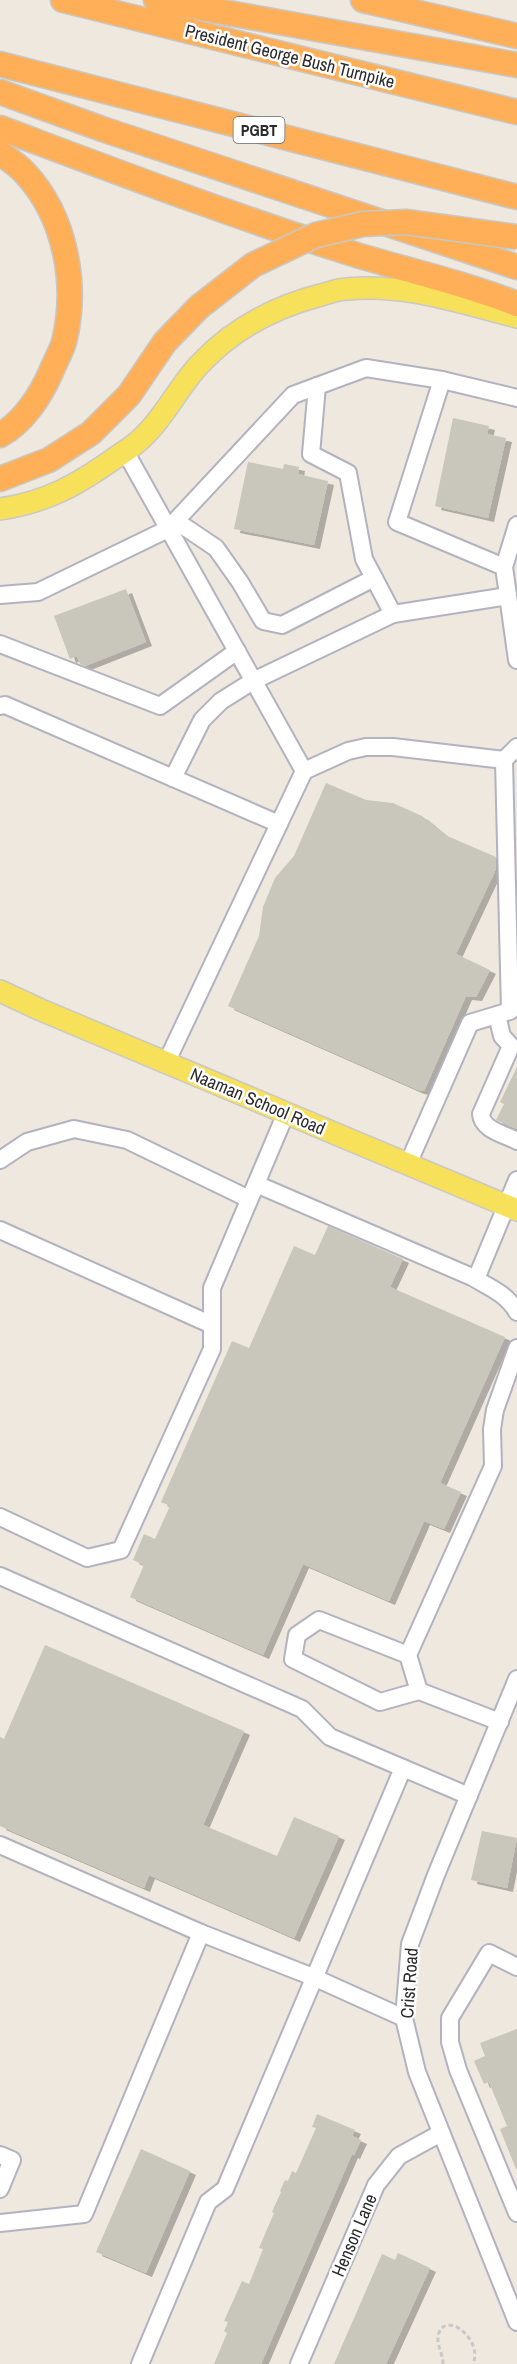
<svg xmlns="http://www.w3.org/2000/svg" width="517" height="2364" font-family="'Archivo Narrow',sans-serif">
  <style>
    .building { fill: #c9c6bc; filter: url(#shadow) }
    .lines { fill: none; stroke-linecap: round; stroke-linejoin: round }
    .minor-casing { stroke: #b2b2c0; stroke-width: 20 }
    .major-casing { stroke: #c8c8c8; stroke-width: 24 }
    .highway-casing { stroke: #c8c8c8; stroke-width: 27 }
    .path { stroke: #c8c8c8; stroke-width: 3; stroke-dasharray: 4.5 3; stroke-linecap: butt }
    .minor { stroke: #fff; stroke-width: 16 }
    .major { stroke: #f7e05a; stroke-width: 21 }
    .highway { stroke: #ffaf57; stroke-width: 24 }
    .highway-bridge-casing { stroke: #c8c8c8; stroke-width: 27; stroke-linecap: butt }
    .highway-bridge { stroke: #ffaf57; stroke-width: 24 }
    .labels { text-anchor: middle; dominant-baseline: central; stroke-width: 5; stroke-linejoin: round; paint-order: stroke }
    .shield { fill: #fff; stroke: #6b6b6b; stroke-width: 1.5 }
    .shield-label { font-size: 16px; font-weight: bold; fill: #2c2c2c }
    .street-label { font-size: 18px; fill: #2c2c2c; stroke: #fff }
  </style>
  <defs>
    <filter id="shadow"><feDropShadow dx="6" dy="4" stdDeviation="0" flood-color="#0004"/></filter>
  </defs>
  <rect width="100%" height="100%" fill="#eee8de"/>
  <!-- building -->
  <g class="building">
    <path d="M453,418L489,426L487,434L506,438L488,518L435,506Z"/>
    <path d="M248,462L283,469L284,464L299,467L298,474L328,481L314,545L234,529Z"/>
    <path d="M126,589L146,642L85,666L80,664L77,656L70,659L54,616Z"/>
    <path d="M326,783L366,800L393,803L422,816L445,835L496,857V869L456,954L490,970L476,997L466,996L424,1091L418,1090L228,1006L259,936L263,907L275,878L294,856Z"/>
    <path d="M517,1067V1129L496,1120L504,1104L500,1102Z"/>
    <path d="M328,1226L403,1259L390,1287L505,1337L440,1483L461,1492L444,1529L424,1521L389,1601L303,1564L263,1655L130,1597L144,1565L133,1560L144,1534L155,1539L170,1506L161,1502L232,1341L249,1348L294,1246L315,1255Z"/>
    <path d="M45,1645L244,1731L203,1825L277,1856L294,1817L339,1836L294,1938L149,1875L144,1888L0,1826V1737L4,1739Z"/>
    <path d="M482,1831L517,1838L507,1888L471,1880Z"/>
    <path d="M517,2029V2169H516L500,2129L507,2126L489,2082L484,2084L474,2061L485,2056L480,2043Z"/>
    <path d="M317,2114L355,2130L352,2136L361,2140L354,2155L352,2154L261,2364H214L227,2333L224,2331L228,2322L224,2321L242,2281L249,2284L263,2249L259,2248L274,2213L272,2212L281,2192L280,2191L285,2180L288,2181L292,2171L296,2173L316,2128L312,2127Z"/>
    <path d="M141,2149L190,2171L146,2273L96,2252Z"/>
    <path d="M398,2253L430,2268L386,2364H334L382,2254L395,2260Z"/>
  </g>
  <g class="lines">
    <defs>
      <g id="minor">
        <path d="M317,386L311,454L348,473L364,559L393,614L508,596"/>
        <path d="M125,451L304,771L166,1063"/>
        <path d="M176,521L216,548L240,582L263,621L282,625L374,578"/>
        <path d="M517,525L504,567L517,660"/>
        <path d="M504,567L397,522L442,380L517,398"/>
        <path d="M0,595L38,592L168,529L293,395L366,368L442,380"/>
        <path d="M0,644L160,706L237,651"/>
        <path d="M0,706L5,705L279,824"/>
        <path d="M504,760L517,747"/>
        <path d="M304,771L348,751L366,747H393L504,760L510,1011L470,1023L408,1164"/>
        <path d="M173,778L202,720L221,701L253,681L393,614"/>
        <path d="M497,1015L502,1036L511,1046L481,1114C482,1130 504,1134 517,1141"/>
        <path d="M0,1160L27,1142L74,1129L127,1140L249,1199"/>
        <path d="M256,1184L472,1277C489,1287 507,1294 517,1312"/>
        <path d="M0,1230L212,1325"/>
        <path d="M476,1279L517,1180"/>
        <path d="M0,1517L87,1558L121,1550L212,1349V1288L286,1113"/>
        <path d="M0,1576L302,1709L330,1737L403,1768L225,2189L208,2202L140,2364"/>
        <path d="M408,1655L493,1466L492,1429L495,1410L517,1348"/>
        <path d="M517,1679L436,1875L410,1944L404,2018L417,2072L517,2322"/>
        <path d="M419,1691L408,1655L319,1620L297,1635L293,1659L380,1702L419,1691L500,1722"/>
        <path d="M403,1768L469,1796"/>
        <path d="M0,1845L201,1933L313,1977L404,2018"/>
        <path d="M517,1967L489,1953L450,2018V2042L458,2070L517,2213"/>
        <path d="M0,2155L12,2160L0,2189"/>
        <path d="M0,2223L84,2214L201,1933"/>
        <path d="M299,2364L376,2185L399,2156L441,2133"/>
      </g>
      <g id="major">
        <path d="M0,509C47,502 77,485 115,458C125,451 136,445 144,436C166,415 179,386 200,364C233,329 274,307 321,295C329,293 338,289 347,289C405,283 462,303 517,317"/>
        <path d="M0,991L41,1010L517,1210"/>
      </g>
      <g id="highway">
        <path d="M63,0L517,112"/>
        <path d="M156,0L517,65"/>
        <path d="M363,0L517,36"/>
        <path d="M0,64L517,197"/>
        <path d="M0,92L105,130L517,267"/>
        <path d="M0,128C115,171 230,215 347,252C404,270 462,282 517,304"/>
        <path d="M0,153C8,159 18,165 25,173C66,217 78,285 64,342C61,352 55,362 51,372C41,395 23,423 0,435"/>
        <path d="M0,479L49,460L91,433L129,395L165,342L199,307"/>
      </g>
    </defs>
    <!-- minor casing -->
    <use href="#minor" class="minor-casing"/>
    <!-- major casing -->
    <use href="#major" class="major-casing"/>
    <!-- highway casing -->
    <use href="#highway" class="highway-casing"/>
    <!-- path -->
    <path class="path" d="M443,2364C443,2354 437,2346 438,2337C442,2308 484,2338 473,2364"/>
    <!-- minor -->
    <use href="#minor" class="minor"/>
    <!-- major -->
    <use href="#major" class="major"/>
    <!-- highway -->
    <use href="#highway" class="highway"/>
    <defs>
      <path id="highway-bridge" d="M199,307L253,265L316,235L363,224L406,222L517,237"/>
    </defs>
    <!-- highway-bridge casing -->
    <use href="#highway-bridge" class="highway-bridge-casing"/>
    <!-- highway-bridge -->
    <use href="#highway-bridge" class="highway-bridge"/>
  </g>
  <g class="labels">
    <!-- shield labels -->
    <rect class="shield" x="233.5" y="117" width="51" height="26" rx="4.5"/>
    <g class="shield-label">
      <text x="259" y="130">PGBT</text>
    </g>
    <!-- street labels -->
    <g class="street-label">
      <text transform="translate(290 56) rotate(14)">President George Bush Turnpike</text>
      <text transform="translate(258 1101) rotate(23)">Naaman School Road</text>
      <text transform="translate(409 1983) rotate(-86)">Crist Road</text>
      <text transform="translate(354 2235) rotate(-67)">Henson Lane</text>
    </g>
  </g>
</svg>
